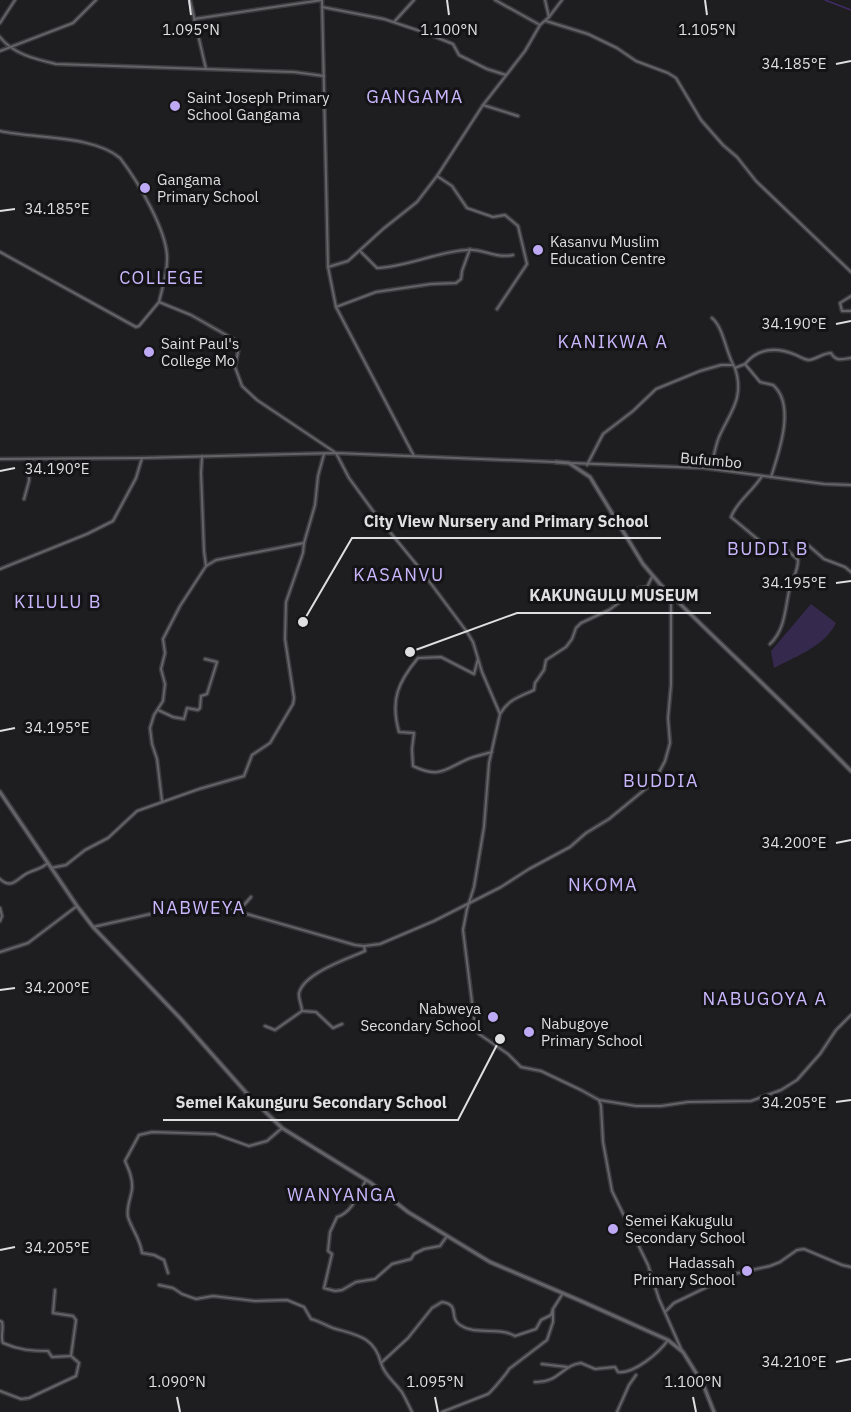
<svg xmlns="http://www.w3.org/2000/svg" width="851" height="1412" font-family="'IBM Plex Sans',sans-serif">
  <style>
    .green { fill: #352a4d }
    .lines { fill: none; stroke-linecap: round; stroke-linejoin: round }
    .stream { stroke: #412c68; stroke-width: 1.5 }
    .minor-casing { stroke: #3c3b3d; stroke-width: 5 }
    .tertiary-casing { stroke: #3c3b3d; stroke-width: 6 }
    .minor { stroke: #646367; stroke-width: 2 }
    .tertiary { stroke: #646367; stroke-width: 3 }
    .ticks { fill: none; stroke: #dfdee0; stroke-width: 2 }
    .poi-dot { fill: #bea9f5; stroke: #141417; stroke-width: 2 }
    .labels { text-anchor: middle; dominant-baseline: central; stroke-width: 6; stroke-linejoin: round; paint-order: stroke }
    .poi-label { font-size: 15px; fill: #dfdee0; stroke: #141417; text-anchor: start }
    .street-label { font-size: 15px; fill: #dfdee0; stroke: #141417 }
    .quarter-label { font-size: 18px; letter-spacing: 1.5px; fill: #cab6fd; stroke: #141417 }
    .ticks-label { font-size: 15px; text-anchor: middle; fill: #dfdee0; stroke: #141417; stroke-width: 6; stroke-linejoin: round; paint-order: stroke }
    .leader { fill: none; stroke: #dfdee0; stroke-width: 2 }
    .callout-dot { fill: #dfdee0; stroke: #141417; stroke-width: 2 }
    .callout-label { font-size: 16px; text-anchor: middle; font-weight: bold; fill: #dfdee0; stroke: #141417; stroke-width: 6; stroke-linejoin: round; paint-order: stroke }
  </style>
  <rect width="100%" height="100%" fill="#1e1d20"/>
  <!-- green -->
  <path class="green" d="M811,604L836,623C825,646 795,657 774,668L771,651Z"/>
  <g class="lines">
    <!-- stream -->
    <path class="stream" d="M825,0L851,10"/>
    <defs>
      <g id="minor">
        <path d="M190,0L206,69"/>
        <path d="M322,0L328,267L336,307L414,456"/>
        <path d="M495,0L540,25"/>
        <path d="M322,7L384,19L423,32L453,44L459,55L487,69L506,75"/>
        <path d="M549,17L562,0"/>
        <path d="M194,19L322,0"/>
        <path d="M546,21L588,34L617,48L636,61L668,73L676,78L701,120L723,145L737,157L756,181L851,272"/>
        <path d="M394,22L414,0"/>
        <path d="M0,23L15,0"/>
        <path d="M0,37C13,54 35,59 56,64L294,72L324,76"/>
        <path d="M0,51L73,23L96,0"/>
        <path d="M483,105L518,116"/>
        <path d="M0,131C35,139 93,135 120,158C137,180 169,233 167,261C167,274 162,289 159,302"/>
        <path d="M437,176L452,186L467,208L493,217L505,215L518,226L527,264L497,309"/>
        <path d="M360,251L377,268C407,267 436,252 466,250C483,248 495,259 513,255"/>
        <path d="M0,252L136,327L139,326L159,302L191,315L235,340L239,347L235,367L242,386L257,400L336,453L349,478L376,515L417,565L467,632L473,642L482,672L500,714L489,763L484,827L474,887L467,909L463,930L474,1018L479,1034L508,1054L521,1067L541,1071L581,1090L599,1100L636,1106H661L688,1102L751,1101L781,1090L797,1080L820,1054L836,1030L851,1015"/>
        <path d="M328,267L348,261L383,229L417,202L437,176L483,105L525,51L540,25L549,17L545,0"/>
        <path d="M851,296L840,303L842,311H851"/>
        <path d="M336,307L376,292L431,284L456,283L461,279L462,271L470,249"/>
        <path d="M712,318C724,328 726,354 735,368L745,364L760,382L773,385C796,405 779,452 771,477"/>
        <path d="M745,364C759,347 777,347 796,355C801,357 804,360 809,360C817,359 823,353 831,353C836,362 842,359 851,358"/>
        <path d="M202,456L201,473L204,551L206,566"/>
        <path d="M0,459L142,458L336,453L555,462"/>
        <path d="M569,463L704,468L824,484L851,485"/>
        <path d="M587,465L603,434L633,411L656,389L700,371L721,365H733"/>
        <path d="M711,469C713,459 715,447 719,437C730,412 745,398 735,368"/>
        <path d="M762,476C753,491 737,501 731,517L761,542L785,548L798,560C798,571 793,578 790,587C785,606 786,629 770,644"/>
        <path d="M24,499L29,481V459"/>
        <path d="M795,556L802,548L808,545L824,559L845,567L851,572"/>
        <path d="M0,569L87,534L113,521L136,478L142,458"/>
        <path d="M478,659L474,674L441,657L418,658C398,682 390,700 399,732L414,733L412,749L413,766C440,779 445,769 468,759C476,756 485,754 492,752"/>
        <path d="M158,710L173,717L184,719L187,708L198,710L200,708L201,696L207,694L217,662L205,659"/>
        <path d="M500,714C509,699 519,697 534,690L535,683L544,670L546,660L566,647L572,639L576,628L581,623L609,610L639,588L647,587L652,577"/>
        <path d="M162,801L157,759L152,744L150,728L154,715L163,701L165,684L161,669L165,653L163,639L180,606L206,566L216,560L304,543"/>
        <path d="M51,868L66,865L85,850L108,838L137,811L199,789L244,776L252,755L270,743L293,704L294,698L285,639L286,602L303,553L304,543L315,505L318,476L324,454"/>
        <path d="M0,879C13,891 18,876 30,872C37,869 41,869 48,863"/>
        <path d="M0,908L2,916L0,921"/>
        <path d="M232,909L244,905L251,897"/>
        <path d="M93,927L155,913L212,904L355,945L364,946L380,944L434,921L501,887L529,869L570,847L586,833L609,819L649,786L656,778L665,761L670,743L668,718L671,685V597"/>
        <path d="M0,952L28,943L77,906"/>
        <path d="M342,1024L333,1028L316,1012L302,1011C302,1006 298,998 299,993C304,973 347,959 365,951L364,946"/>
        <path d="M265,1026L275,1030L302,1011"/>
        <path d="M599,1100L601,1106L603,1142L612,1191L648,1265L659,1299L682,1351"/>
        <path d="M366,1180C359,1193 352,1213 337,1217L330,1232L328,1251L332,1254L324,1288L335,1291L342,1290L356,1282L375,1279L392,1264L411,1259L414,1254L424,1249L440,1246L447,1236"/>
        <path d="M168,1273L164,1260L154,1255L142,1253C140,1238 132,1230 128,1217C126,1207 131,1198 132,1189C133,1179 129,1170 125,1161L139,1135L152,1132L215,1134L249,1146L267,1141L282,1128"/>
        <path d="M159,1285L173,1288L182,1294L196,1299L213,1296L255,1301L287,1300L304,1307L311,1319C319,1321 325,1325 333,1328C356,1335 374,1336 381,1363"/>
        <path d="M666,1311L674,1303L734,1274L770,1266L780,1262L797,1250L804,1249L842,1265L851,1267"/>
        <path d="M0,1321L2,1322C4,1329 0,1337 3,1343C19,1350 31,1351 48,1351L52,1357L71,1356"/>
        <path d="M542,1364L567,1367"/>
        <path d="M535,1382C559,1383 562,1365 581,1363L595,1369L615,1367L618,1372C634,1374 659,1353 668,1340"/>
        <path d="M0,1391L21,1399L29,1398L76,1376L79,1363L71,1356L76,1320L73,1316L53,1313L55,1290"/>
        <path d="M412,1412C410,1408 403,1393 401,1391C393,1380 385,1376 381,1363L408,1338L432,1308L442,1302C461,1305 448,1317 460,1325C476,1336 498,1326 515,1336L536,1329L541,1320L551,1315L553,1309"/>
        <path d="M442,1412L488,1394C491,1392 508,1372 509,1369L547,1340L553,1322V1309L563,1293"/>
        <path d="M617,1412L629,1385L636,1375"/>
      </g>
      <g id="tertiary">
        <path d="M556,462L569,463L590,477L643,564L660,584C723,647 789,707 851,771"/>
        <path d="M0,792L77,906L93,927L180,1018L250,1097L282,1128L371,1183L408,1212L490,1262L581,1301L668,1340L683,1352L703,1384L714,1412"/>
      </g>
    </defs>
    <!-- minor casing -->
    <use href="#minor" class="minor-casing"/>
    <!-- tertiary casing -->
    <use href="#tertiary" class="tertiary-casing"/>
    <!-- minor -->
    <use href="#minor" class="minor"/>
    <!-- tertiary -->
    <use href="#tertiary" class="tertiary"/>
  </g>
  <!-- ticks -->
  <path class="ticks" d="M189,0L191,15M447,0L449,15M705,0L707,15M836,64L851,61M0,211L15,209M836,324L851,321M0,471L15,468M836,583L851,581M0,731L15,728M836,843L851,840M0,990L15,988M836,1102L851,1100M0,1250L15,1247M836,1362L851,1359M177,1397L180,1412M435,1397L438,1412M693,1397L696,1412"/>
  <!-- markers -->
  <g class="poi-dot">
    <circle cx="175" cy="106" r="6"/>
    <circle cx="145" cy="188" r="6"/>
    <circle cx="538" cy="250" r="6"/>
    <circle cx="149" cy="352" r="6"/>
    <circle cx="493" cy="1017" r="6"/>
    <circle cx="529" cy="1032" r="6"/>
    <circle cx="613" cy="1229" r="6"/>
    <circle cx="747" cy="1271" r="6"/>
  </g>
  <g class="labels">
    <!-- poi labels -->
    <g class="poi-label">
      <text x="187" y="97">Saint Joseph Primary<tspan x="187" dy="17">School Gangama</tspan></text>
      <text x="157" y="179">Gangama<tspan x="157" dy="17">Primary School</tspan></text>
      <text x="550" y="241">Kasanvu Muslim<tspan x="550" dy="17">Education Centre</tspan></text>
      <text x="161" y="343">Saint Paul's<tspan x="161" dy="17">College Mo</tspan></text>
      <text x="481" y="1008" text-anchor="end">Nabweya<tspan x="481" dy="17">Secondary School</tspan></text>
      <text x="541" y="1023">Nabugoye<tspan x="541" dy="17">Primary School</tspan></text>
      <text x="625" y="1220">Semei Kakugulu<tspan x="625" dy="17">Secondary School</tspan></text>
      <text x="735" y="1262" text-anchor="end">Hadassah<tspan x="735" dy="17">Primary School</tspan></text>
    </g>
    <!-- street labels -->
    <g class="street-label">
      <text transform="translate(711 460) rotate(5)">Bufumbo</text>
    </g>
    <!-- quarter labels -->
    <g class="quarter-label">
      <text x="415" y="96">GANGAMA</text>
      <text x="162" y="277">COLLEGE</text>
      <text x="613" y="341">KANIKWA A</text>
      <text x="768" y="548">BUDDI B</text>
      <text x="399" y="574">KASANVU</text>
      <text x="58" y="601">KILULU B</text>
      <text x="661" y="780">BUDDIA</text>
      <text x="603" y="884">NKOMA</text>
      <text x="199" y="907">NABWEYA</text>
      <text x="765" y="998">NABUGOYA A</text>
      <text x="342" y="1194">WANYANGA</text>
    </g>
  </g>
  <g class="ticks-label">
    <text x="191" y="35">1.095°N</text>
    <text x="449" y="35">1.100°N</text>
    <text x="707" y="35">1.105°N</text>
    <text x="794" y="69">34.185°E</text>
    <text x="57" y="214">34.185°E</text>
    <text x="794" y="329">34.190°E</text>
    <text x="57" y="474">34.190°E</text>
    <text x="794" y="588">34.195°E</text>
    <text x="57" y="733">34.195°E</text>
    <text x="794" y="848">34.200°E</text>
    <text x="57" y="993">34.200°E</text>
    <text x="794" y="1108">34.205°E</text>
    <text x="57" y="1253">34.205°E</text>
    <text x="794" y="1367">34.210°E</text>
    <text x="177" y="1387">1.090°N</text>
    <text x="435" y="1387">1.095°N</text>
    <text x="693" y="1387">1.100°N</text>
  </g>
  <!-- callouts -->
  <path class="leader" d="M303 622L352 538H661M410 652L517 613H711M500 1039L458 1120H163"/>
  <g class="callout-dot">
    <circle cx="303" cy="622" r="6"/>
    <circle cx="410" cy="652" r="6"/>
    <circle cx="500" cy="1039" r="6"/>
  </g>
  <g class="callout-label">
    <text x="506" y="527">City View Nursery and Primary School</text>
    <text x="614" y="601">KAKUNGULU MUSEUM</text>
    <text x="311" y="1108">Semei Kakunguru Secondary School</text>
  </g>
</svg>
